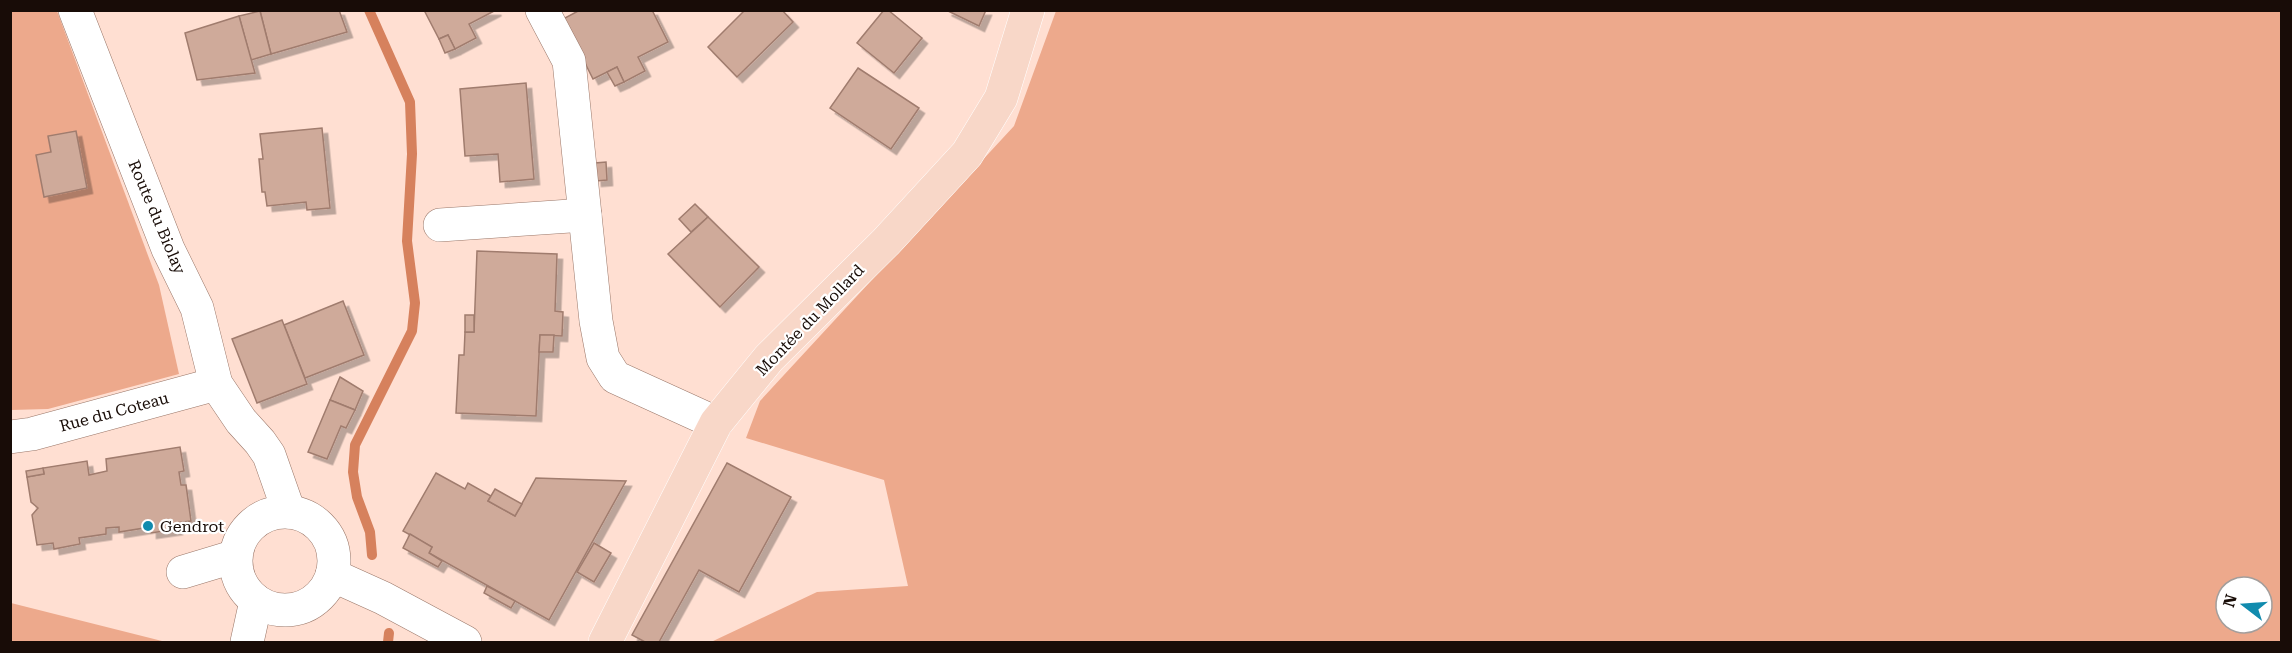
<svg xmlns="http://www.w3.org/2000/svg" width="2292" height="653" font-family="'Roboto Serif',serif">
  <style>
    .green { fill: #eda98c; fill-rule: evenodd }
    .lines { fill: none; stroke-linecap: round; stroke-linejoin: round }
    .stream { stroke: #d6815d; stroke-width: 10 }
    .building { fill: #cfaa9a; stroke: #a07c6e; stroke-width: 1.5; filter: url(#shadow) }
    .minor-casing { stroke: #9a7769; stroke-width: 34 }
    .major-casing { stroke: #fff; stroke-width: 34 }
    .minor { stroke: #fff; stroke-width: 33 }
    .major { stroke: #f8d7c8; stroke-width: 33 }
    .poi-dot { fill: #118bae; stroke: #fff; stroke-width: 2 }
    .labels { text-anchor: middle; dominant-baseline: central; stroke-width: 4.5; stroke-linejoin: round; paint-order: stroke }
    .street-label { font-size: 16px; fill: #180c07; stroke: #fff }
    .poi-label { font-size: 16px; fill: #180c07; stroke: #fff; text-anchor: start }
  </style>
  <defs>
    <filter id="shadow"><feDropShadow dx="5.5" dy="5.5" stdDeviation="0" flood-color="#0004"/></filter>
  </defs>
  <rect width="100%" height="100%" fill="#ffdfd2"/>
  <!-- green -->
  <g class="green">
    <path d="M10,11H57L159,285L179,374L48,409L11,410Z"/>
    <path d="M1056,11H2281V642H711L817,592L908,586L884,480L746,438L760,401L1014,126ZM2226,587H2262V623H2226Z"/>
    <path d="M11,603L166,642H11Z"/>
  </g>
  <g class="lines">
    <!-- stream -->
    <g class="stream">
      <path d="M369,10L410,102L412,154L407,241L415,303L412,331L355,445L353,472L357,497L370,532L372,555"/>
      <path d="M388,642L389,633"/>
    </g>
  </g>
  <!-- building -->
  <g class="building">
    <path d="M339,10L347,32L271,54L260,11Z"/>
    <path d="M424,10H496L469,24L476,38L455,49L448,35L439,39Z"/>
    <path d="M580,10H652L668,42L638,57L645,71L624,82L617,67L593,79L563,19Z"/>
    <path d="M745,10H782L793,22L737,77L708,47Z"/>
    <path d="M884,10H888L922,38L894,73L857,43Z"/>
    <path d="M946,10H986L979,26Z"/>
    <path d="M260,11L271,54L251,60L239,16Z"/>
    <path d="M239,16L255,73L197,80L185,33Z"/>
    <path d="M448,35L455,49L445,53L439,39Z"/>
    <path d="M617,67L624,82L615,86L607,72Z"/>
    <path d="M858,68L919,108L891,149L830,108Z"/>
    <path d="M526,83L534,179L500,182L498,154L465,156L460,89Z"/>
    <path d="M322,128L330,208L307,210L306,202L267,206L265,192H262L259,159H263L260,134Z"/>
    <path d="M76,131L87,188L44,197L36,155L51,152L48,136Z"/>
    <path d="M606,162L607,180L596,181L595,163Z"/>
    <path d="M695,204L708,217L691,232L679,219Z"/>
    <path d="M708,217L759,267L720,307L668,254Z"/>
    <path d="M477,251L557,254L555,311L563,312L562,336L540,335L536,416L456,413L459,355H464L465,332H474Z"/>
    <path d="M343,301L364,355L305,378L284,325Z"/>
    <rect x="465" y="315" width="9" height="17"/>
    <path d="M282,320L307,384L257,403L232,339Z"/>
    <path d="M540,335H554L553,352H539Z"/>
    <path d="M340,377L363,391L355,410L330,400Z"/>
    <path d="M330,400L355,410L346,428L341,426L327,459L308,452Z"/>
    <path d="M180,447L184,471L179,472L181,485H186L191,521L176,523L177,529L151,533V527L119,532V527L106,528V534L79,538L80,544L54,549L53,543L37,545L32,515L38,508L31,502L27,477L44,474L43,468L87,461L89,475L107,471L106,459Z"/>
    <path d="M727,463L791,497L739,592L699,570L659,642H645L632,635Z"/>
    <path d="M43,468L44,474L27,477L26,471Z"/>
    <path d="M436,473L465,489L468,483L491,496L488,501L515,516L536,478L626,481L549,620L429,553L432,547L403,531Z"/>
    <path d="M495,489L522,504L515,516L488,501Z"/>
    <path d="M410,534L432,547L429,553L442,561L438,567L403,548Z"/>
    <path d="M594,543L611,553L594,582L577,572Z"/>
    <path d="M487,586L515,601L511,608L484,593Z"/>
  </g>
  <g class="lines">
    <defs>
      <g id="minor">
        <path d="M75,10L168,249L197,308L216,384L241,421L260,442L269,455L289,512"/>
        <path d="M542,10L569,61L596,321L603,358L615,377L716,423"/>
        <path d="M440,225L585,215"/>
        <path d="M10,437L32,434L216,384"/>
        <circle cx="285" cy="561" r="49"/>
        <path d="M183,572L236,556"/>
        <path d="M332,575L383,598L465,642"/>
        <path d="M247,642L256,601"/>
      </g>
      <path id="major" d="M605,642L716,423L769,358L886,242L967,154L1001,98L1028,10"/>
    </defs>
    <!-- minor casing -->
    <use href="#minor" class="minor-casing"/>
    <!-- major casing -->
    <use href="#major" class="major-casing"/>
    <!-- minor -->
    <use href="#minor" class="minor"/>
    <!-- major -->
    <use href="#major" class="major"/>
  </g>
  <!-- markers -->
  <circle class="poi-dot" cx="148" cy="526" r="6"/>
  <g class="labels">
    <!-- street labels -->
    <g class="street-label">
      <text transform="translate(157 217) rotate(67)">Route du Biolay</text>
      <text transform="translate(810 320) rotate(-46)">Montée du Mollard</text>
      <text transform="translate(114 412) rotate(-15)">Rue du Coteau</text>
    </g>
    <!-- poi labels -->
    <g class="poi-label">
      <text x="160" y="526">Gendrot</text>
    </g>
  </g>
  <!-- border -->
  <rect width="2292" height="653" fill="none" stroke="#180c07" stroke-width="24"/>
  <!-- north arrow -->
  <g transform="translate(2244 605) rotate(287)"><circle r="28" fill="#ffffff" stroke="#a39e9c" stroke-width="1.5"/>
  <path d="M0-4.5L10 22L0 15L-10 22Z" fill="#118bae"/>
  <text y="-9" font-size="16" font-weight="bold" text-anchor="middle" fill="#180c07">N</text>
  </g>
</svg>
